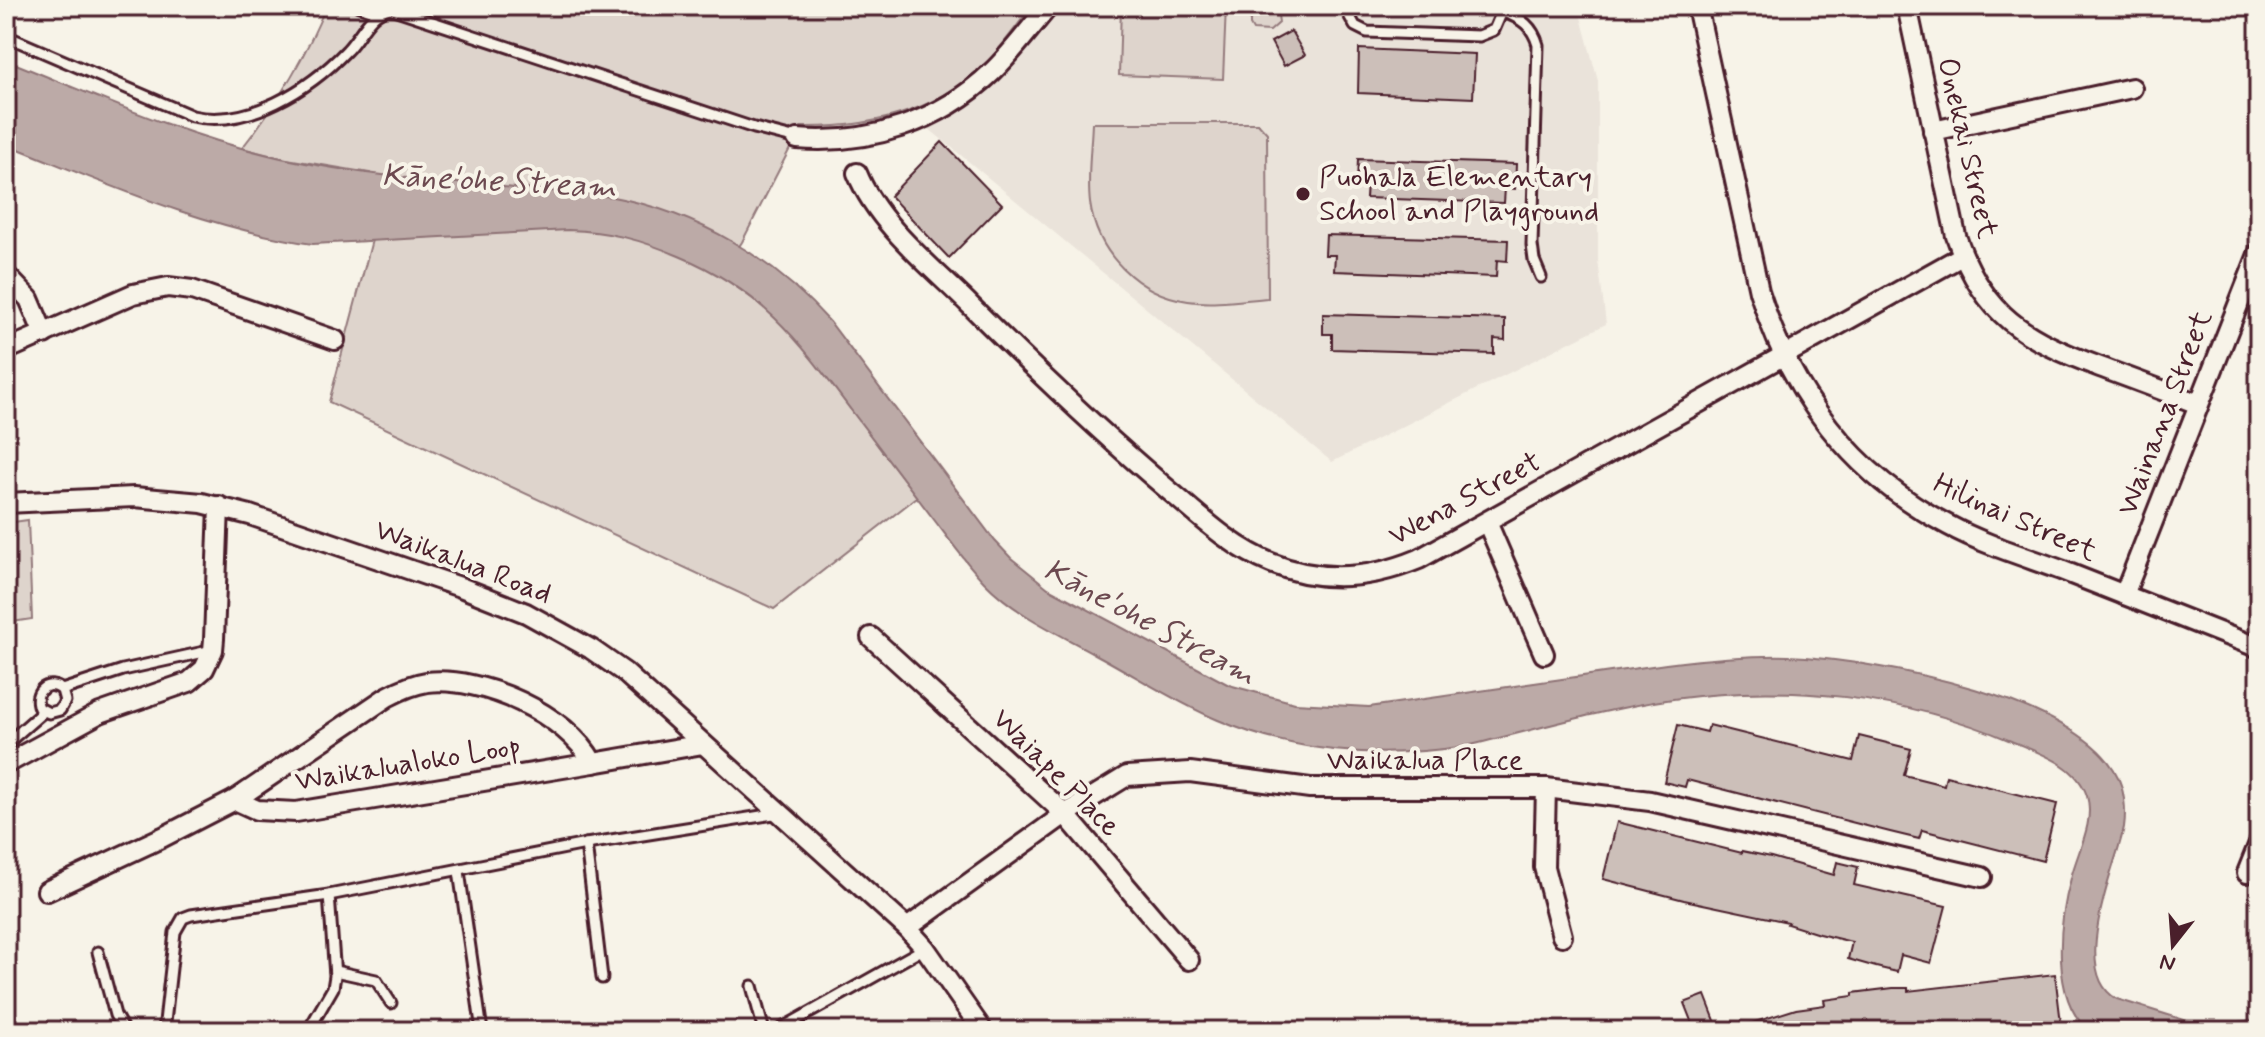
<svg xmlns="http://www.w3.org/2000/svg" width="2265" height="1037" font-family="Mynerve,sans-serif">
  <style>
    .built { fill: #eae3da }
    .green { fill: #ded4cc; stroke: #947a7c; stroke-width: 2 }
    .water { fill: #bcaaa7; stroke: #8e7275; stroke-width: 2 }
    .building { fill: #ccbfb9; stroke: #4a1f2b; stroke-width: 2 }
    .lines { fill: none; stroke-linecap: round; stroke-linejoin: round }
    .lane-casing { stroke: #4a1f2b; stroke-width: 15 }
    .street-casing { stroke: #4a1f2b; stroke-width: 24 }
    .lane { stroke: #f7f3e8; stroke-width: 9 }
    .street { stroke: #f7f3e8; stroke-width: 18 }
    .poi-dot { fill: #4a1f2b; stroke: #f7f3e8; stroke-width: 3 }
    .labels { text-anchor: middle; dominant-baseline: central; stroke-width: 8; stroke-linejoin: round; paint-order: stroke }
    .street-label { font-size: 30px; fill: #4a1f2b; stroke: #f7f3e8 }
    .poi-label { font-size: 30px; fill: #4a1f2b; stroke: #f7f3e8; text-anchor: start }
    .water-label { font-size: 32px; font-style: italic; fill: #6c4950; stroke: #f7f3e8 }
  </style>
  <rect width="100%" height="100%" fill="#f7f3e8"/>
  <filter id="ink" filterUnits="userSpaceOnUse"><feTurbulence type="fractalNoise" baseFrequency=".0125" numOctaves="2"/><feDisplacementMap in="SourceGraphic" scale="16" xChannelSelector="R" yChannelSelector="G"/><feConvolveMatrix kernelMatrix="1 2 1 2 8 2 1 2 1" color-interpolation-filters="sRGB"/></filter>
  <g filter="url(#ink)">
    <!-- built -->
    <path class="built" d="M1061,6H1578L1598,81V260L1606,324L1332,462L928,128L959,111L988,89Z"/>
    <!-- green -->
    <g class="green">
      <path d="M326,6H1032C1018,24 1005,43 989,60C939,112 870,128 801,127L742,242L720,275L767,309L802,345L917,497L774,609L329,402L372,240L370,173L281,158L242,148C277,104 305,58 326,6Z"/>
      <path d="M1121,6H1226L1223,79L1119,75Z"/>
      <path d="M1253,6H1277L1279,23L1270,31L1253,30L1250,25V9Z"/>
      <path d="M1092,123H1258L1267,133L1268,298C1242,300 1214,305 1188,301C1138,294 1097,254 1090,203C1087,177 1091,149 1092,123Z"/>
      <path d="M28,520L32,619L6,623V523Z"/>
    </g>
    <!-- water -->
    <path class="water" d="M6,60C96,96 186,137 281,158C390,182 503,185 613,197C698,213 773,258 830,322L995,541L1011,558L1048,588L1229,685L1295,703L1369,707L1666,664C1707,659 1747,655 1788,656C1869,659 2094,698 2121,785C2125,799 2126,813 2124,827C2116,867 2068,972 2117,999L2197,1024H2226L2259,1019V1031H2090C2050,1001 2059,921 2071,878C2077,852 2095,823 2087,796C2077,764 2039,753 2011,741C1905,696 1787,683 1673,699C1603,709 1535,730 1466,746C1382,759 1297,754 1218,720C1175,702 1136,676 1095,654C1056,632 1016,615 984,582C966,563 951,542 935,521C907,484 879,447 851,410C799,341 762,290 679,256C642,240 609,231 568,230L313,244C206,229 105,183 6,144Z"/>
    <!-- building -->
    <g class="building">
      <path d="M1291,31L1305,55L1284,66L1271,42Z"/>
      <path d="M1359,49L1475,54L1473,98L1358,93Z"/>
      <path d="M942,142L1002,204L949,258L890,196Z"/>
      <path d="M1358,159L1516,164L1515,189L1505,188L1504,203L1366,198L1367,183L1357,182Z"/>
      <path d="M1326,235L1508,240L1507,261L1497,260L1496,277L1334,271L1335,255H1325Z"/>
      <path d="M1323,314L1505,319V340L1494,339V354L1332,349V334H1323Z"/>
      <path d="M1678,725L1707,732L1709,725L1853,761L1859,736L1911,749L1904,775L1944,785L1946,776L2057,804L2043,861L1922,830L1919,839L1890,832L1687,780L1685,787L1664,782Z"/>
      <path d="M1617,822L1742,853V851L1771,857L1834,875L1837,862L1858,867L1854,885L1946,906L1931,963L1901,955L1897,972L1876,967L1848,959L1852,942L1819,934L1787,924L1788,922L1684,900L1603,879Z"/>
      <path d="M2055,974L2062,1031H1736V1028L1796,1009L1825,1005L1824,1000L1853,996V993L1893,988H1908V991Z"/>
      <path d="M1705,995L1719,1031H1695L1684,1003Z"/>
    </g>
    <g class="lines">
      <defs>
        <g id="lane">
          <path d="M359,6L377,12"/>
          <path d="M1344,6L1355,26L1367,32L1479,36L1494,30L1503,9"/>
          <path d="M1503,12C1522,18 1533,27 1538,45L1532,245L1534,260L1541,277"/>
          <path d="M6,36L192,116C247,129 310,89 347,50C360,37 370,11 390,8L754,128L797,139"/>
          <path d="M62,690L65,701L60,710L49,713L39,708C32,691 48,679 62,690L123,670L213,650"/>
          <path d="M6,744L44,711"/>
          <path d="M586,844L602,978"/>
          <path d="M459,871L482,1031"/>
          <path d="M98,952L115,1015L124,1031"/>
          <path d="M335,971L376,980L391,1003"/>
          <path d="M752,986L764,1031"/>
          <path d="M164,1031L175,932L183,918L191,915L329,895L586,844L780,813"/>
          <path d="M308,1031L333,988L335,976L329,895"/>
          <path d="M777,1031L925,948"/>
        </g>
        <g id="street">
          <path d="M1697,6L1759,291C1790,392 1852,475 1948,525C1983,544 2023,556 2061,570C2127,596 2193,622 2259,648"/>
          <path d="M1907,6L1956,236C1983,316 2025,339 2100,367C2132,379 2165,391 2198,404"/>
          <path d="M1933,131L2132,88"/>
          <path d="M797,139C869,145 940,122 992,72C1013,52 1030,28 1049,6"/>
          <path d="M857,173C878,225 932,267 971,306C1036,371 1102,434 1172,493C1203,519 1233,548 1271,563C1320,583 1371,579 1419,559L1962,256"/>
          <path d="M6,275L29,299L44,334"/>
          <path d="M6,350L133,294L168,287L192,290L335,340"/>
          <path d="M6,503L134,497L202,503L250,515L463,588L526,613L591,649L624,672L907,928L925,948L983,1031"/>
          <path d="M1487,522L1544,654"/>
          <path d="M2124,595L2259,252"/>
          <path d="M871,637L1065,814L1189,960"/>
          <path d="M6,764L100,713L189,682L204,669L213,650L214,639L219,506"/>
          <path d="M1546,788L1544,867L1562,936"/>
          <path d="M235,800L257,810L296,812L593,763"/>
          <path d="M2247,873L2259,843"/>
          <path d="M47,891L163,837L235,800L387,697C400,690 413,684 427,682C482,676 567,714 593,763L703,744"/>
          <path d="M907,928L1065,814L1127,776L1190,772L1310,788H1546L1650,801L1982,877"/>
        </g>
      </defs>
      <!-- lane casing -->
      <use href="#lane" class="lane-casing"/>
      <!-- street casing -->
      <use href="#street" class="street-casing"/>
      <!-- lane -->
      <use href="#lane" class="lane"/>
      <!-- street -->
      <use href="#street" class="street"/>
    </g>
  </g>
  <!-- markers -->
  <circle class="poi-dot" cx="1303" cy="194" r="8"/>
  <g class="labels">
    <!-- street labels -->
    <g class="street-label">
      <text transform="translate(1967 148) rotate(77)">Onekai Street</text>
      <text transform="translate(2165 413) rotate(-69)">Wainana Street</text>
      <text transform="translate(1465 499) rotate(-28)">Wena Street</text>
      <text transform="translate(2015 518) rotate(24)">Hilinai Street</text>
      <text transform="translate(463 562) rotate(21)">Waikalua Road</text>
      <text x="1425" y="760">Waikalua Place</text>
      <text transform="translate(408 764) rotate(-9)">Waikalualoko Loop</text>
      <text transform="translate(1056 773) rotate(45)">Waiape Place</text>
    </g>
    <!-- poi labels -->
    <g class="poi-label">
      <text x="1319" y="177">Puohala Elementary<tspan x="1319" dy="34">School and Playground</tspan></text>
    </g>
    <!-- water labels -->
    <g class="water-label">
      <text transform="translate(499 182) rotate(3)">Kāne'ohe Stream</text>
      <text transform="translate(1150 623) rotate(28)">Kāne'ohe Stream</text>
    </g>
  </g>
  <!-- margin -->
  <rect width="2265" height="1037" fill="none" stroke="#f7f3e8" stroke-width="32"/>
  <rect x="16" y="16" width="2233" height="1005" fill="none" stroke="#4a1f2b" stroke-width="3" filter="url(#ink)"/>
  <!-- north arrow -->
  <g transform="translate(2173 945) rotate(197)" stroke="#f7f3e8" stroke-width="6" paint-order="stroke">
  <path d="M0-6L14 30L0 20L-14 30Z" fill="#4a1f2b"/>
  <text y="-12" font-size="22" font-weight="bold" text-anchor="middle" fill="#4a1f2b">N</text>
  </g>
</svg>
